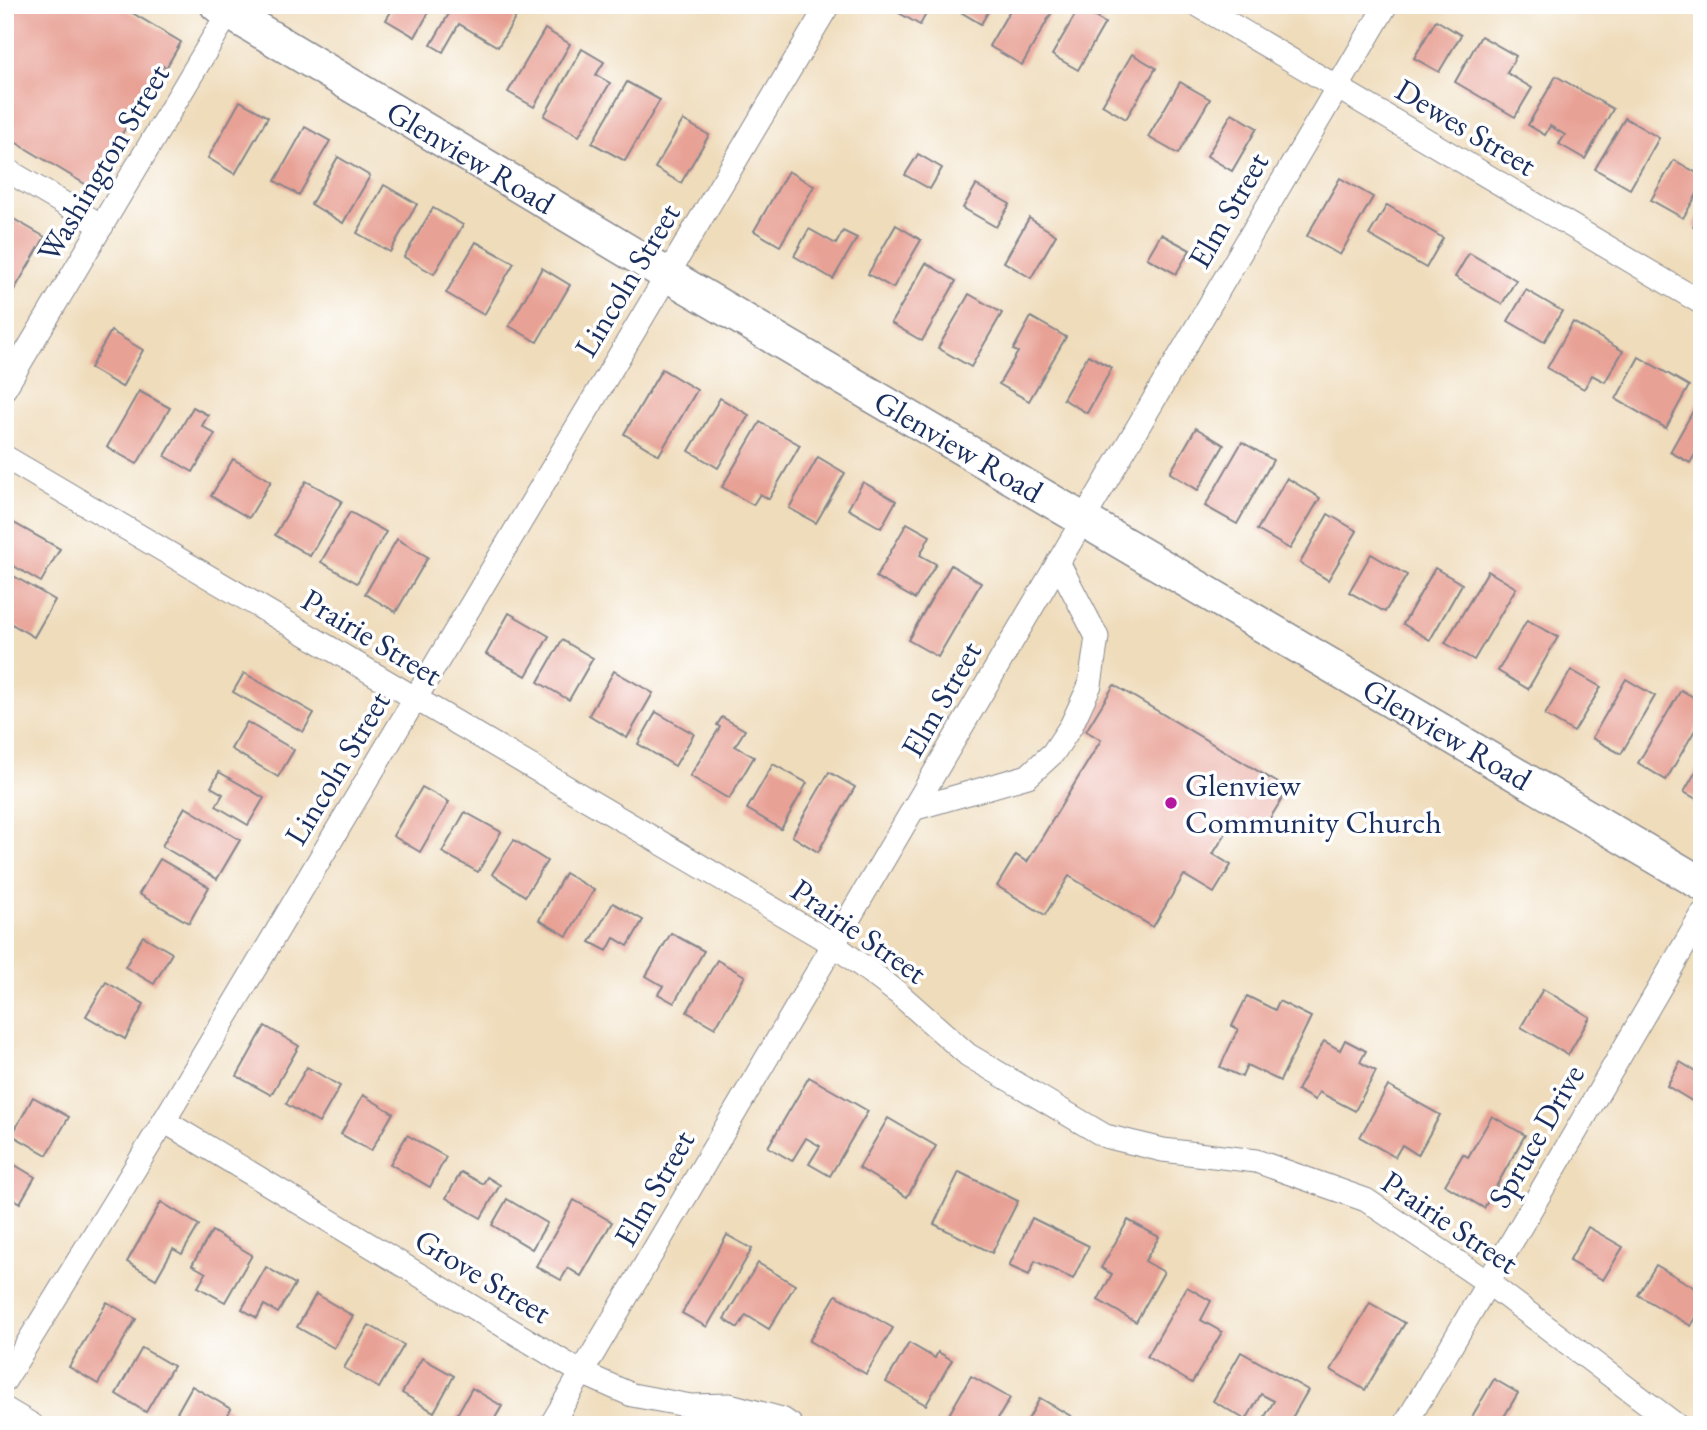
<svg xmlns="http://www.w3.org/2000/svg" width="1707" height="1430" font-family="'EB Garamond',serif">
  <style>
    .building { fill: #e8a195 }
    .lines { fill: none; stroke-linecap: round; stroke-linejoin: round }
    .minor-casing { stroke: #85868c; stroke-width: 25 }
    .secondary-casing { stroke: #85868c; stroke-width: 36 }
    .minor { stroke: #fff; stroke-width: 23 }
    .secondary { stroke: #fff; stroke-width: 33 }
    .poi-dot { fill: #b5179e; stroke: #fff; stroke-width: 2.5 }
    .labels { text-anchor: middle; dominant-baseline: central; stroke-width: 7; stroke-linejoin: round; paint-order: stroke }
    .street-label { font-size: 32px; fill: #1b2f5e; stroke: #fff }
    .poi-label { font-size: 32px; fill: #1b2f5e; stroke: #fff; text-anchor: start }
  </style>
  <rect width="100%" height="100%" fill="#fff"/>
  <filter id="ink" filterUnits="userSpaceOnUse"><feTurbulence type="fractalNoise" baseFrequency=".0143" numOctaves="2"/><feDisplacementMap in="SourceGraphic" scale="14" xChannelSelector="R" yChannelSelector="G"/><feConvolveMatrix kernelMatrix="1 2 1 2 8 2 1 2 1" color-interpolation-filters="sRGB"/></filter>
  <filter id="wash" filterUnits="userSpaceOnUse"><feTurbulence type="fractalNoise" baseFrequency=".00686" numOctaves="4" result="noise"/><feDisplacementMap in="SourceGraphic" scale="28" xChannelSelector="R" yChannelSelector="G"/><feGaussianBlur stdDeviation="1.57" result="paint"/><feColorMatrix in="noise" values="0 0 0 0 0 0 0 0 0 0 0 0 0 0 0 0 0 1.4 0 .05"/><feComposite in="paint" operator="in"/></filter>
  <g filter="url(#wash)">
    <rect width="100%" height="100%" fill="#efdcbb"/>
    <g id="blocks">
      <!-- building -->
      <g class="building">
        <path d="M5,5H119L181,42L166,68L163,66L90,187L5,136Z"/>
        <path d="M395,5H433L415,37L386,20Z"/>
        <path d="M454,5H523L498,47L459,24L443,52L431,45Z"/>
        <path d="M885,5H931L920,25Z"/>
        <path d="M949,5H992L981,24Z"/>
        <path d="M1013,5H1056L1022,65L989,46Z"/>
        <path d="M1079,8L1105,23L1078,70L1052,55Z"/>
        <path d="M1436,20L1461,35L1439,72L1414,58Z"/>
        <path d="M545,29L570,44L534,107L508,92Z"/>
        <path d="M1481,36L1516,56L1507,73L1532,88L1515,117L1455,82Z"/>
        <path d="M582,49L604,62L596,75L610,83L579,136L544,116Z"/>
        <path d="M1132,54L1156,68L1126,119L1102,105Z"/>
        <path d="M1556,76L1613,109L1585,159L1559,144L1565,135L1550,126L1545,135L1528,125Z"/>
        <path d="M627,82L660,100L625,161L592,143Z"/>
        <path d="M1180,82L1210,99L1178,154L1148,137Z"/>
        <path d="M240,101L268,117L235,174L208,158Z"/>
        <path d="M1232,113L1257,128L1232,171L1207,156Z"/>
        <path d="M1625,118L1659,138L1630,189L1595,169Z"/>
        <path d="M683,120L709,135L681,183L655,168Z"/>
        <path d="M305,127L330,141L299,195L275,181Z"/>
        <path d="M918,154L942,168L930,189L905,175Z"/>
        <path d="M338,157L370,176L343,223L311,204Z"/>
        <path d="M1674,160L1702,176V186L1683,218L1651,200Z"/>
        <path d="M788,171L814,186L780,246L754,231Z"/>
        <path d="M1340,178L1373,197L1340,255L1307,236Z"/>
        <path d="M384,185L417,204L390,252L357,233Z"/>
        <path d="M976,185L1010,204L996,227L963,208Z"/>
        <path d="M1387,205L1443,238L1426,268L1369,235Z"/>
        <path d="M433,208L463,225L434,274L404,257Z"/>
        <path d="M1702,211V231L1693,226Z"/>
        <path d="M5,214L45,237L5,306Z"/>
        <path d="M1029,218L1056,235L1031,278L1004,262Z"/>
        <path d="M896,225L921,240L893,288L868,274Z"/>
        <path d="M809,229L836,244L843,231L857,238L833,279L794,256Z"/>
        <path d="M1161,234L1190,250L1176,274L1147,258Z"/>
        <path d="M476,242L514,263L484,315L446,293Z"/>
        <path d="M1469,253L1516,280L1502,304L1455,277Z"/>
        <path d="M926,263L956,281L922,341L891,323Z"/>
        <path d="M542,268L570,285L537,342L509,326Z"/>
        <path d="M1526,290L1562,311L1544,342L1508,321Z"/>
        <path d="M969,294L1002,313L971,367L938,348Z"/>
        <path d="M1031,317L1066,337L1029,401L999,384L1018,352L1013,350Z"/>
        <path d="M1573,322L1623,351L1605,382L1592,375L1584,389L1547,368Z"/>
        <path d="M111,331L143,350L122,387L90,368Z"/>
        <path d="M1088,355L1112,368L1087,413L1063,399Z"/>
        <path d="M1639,357L1689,386L1666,428L1616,399Z"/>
        <path d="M662,369L697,390L659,455L624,434Z"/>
        <path d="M139,391L170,408L137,464L107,447Z"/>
        <path d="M1702,395V450L1699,448L1690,463L1670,452Z"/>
        <path d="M720,398L749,415L718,468L689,451Z"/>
        <path d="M193,407L208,415L202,426L215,434L193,472L165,456Z"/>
        <path d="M760,422L800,445L769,499L760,494L753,505L722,487Z"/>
        <path d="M1196,428L1224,445L1198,490L1170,473Z"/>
        <path d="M1242,442L1273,460L1237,524L1205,506Z"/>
        <path d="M818,457L845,473L816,523L789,508Z"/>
        <path d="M233,459L271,481L249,518L211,496Z"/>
        <path d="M1287,478L1320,498L1290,549L1257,530Z"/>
        <path d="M306,481L342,501L310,556L275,535Z"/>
        <path d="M863,482L896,501L881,528L848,509Z"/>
        <path d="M350,512L386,532L357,583L321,562Z"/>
        <path d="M1328,514L1357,531L1328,580L1300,563Z"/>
        <path d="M5,518L60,549L41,582L5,561Z"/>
        <path d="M907,523L930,536L920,555L936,564L915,599L876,577Z"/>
        <path d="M397,539L428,557L396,612L365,594Z"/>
        <path d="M1371,554L1407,575L1385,612L1349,592Z"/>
        <path d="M951,565L981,583L938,657L908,640Z"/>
        <path d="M1435,568L1462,584L1430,640L1403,624Z"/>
        <path d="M5,571L55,600L34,637L5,620Z"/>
        <path d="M1488,571L1516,588L1474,660L1445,643Z"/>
        <path d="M509,613L549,636L526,676L486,654Z"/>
        <path d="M1527,620L1558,637L1528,689L1498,671Z"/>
        <path d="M562,640L593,658L569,700L538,682Z"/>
        <path d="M1571,670L1601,687L1574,732L1545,715Z"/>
        <path d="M614,671L653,693L627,738L589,715Z"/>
        <path d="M244,673L314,713L303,732L233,692Z"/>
        <path d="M1626,679L1655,696L1621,754L1592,738Z"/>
        <path d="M1114,685L1288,789L1261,833L1236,817L1213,854L1231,865L1214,893L1184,875L1153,927L1069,876L1045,915L997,886L1016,855L1027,862L1101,740L1086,731Z"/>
        <path d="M1681,690L1702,702V718L1666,780L1638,763Z"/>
        <path d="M656,712L694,734L675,766L638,744Z"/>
        <path d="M722,717L745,730L735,746L754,757L729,799L690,776L720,727L717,725Z"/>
        <path d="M247,722L294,750L278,777L231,749Z"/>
        <path d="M1702,761V802L1684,792Z"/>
        <path d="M773,764L807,783L781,829L747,809Z"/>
        <path d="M219,772L264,798L248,825L216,806L223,794L211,787Z"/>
        <path d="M829,772L855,787L818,852L792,836Z"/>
        <path d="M422,787L449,802L420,852L393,836Z"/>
        <path d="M185,807L240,840L217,879L162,846Z"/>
        <path d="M465,812L501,832L478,872L442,852Z"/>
        <path d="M514,840L547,861L525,896L492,874Z"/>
        <path d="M160,859L209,887L189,923L139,894Z"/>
        <path d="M565,873L594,890L567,936L539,920Z"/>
        <path d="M613,903L643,920L628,946L614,938L607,951L590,942Z"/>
        <path d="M671,933L704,951L674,1003L658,994L663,986L646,976Z"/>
        <path d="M143,936L172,953L154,984L125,967Z"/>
        <path d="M717,960L745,976L715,1028L687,1012Z"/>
        <path d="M106,982L144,1004L125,1039L86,1016Z"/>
        <path d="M1543,989L1590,1017L1568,1055L1521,1027Z"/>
        <path d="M1247,996L1275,1010L1279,1001L1311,1017L1280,1081L1247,1065L1242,1077L1220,1067L1238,1029L1232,1026Z"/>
        <path d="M265,1026L299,1046L271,1095L237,1076Z"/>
        <path d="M1345,1040L1366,1051L1360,1062L1376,1071L1355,1111L1319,1092L1315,1100L1297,1090L1324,1041L1340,1050Z"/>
        <path d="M1680,1062L1702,1075V1107L1667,1086Z"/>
        <path d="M307,1067L340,1086L319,1123L286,1104Z"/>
        <path d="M809,1077L868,1111L830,1176L809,1164L820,1146L806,1138L792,1161L768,1147Z"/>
        <path d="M1388,1086L1440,1115L1418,1155L1402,1145L1395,1157L1360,1137Z"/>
        <path d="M363,1095L393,1113L371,1151L341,1134Z"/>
        <path d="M33,1097L69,1117L47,1155L12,1135Z"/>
        <path d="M1492,1116L1525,1135L1484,1208L1445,1185L1463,1154L1468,1157Z"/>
        <path d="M888,1118L936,1146L907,1197L859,1168Z"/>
        <path d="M407,1135L446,1157L430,1187L390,1164Z"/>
        <path d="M5,1159L35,1177L20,1203L5,1194Z"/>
        <path d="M461,1172L483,1184L487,1177L500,1185L481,1218L446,1198Z"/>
        <path d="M959,1172L1018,1201L992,1253L934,1224Z"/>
        <path d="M507,1199L547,1223L532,1249L492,1225Z"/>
        <path d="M574,1200L612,1222L581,1276L568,1268L561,1280L536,1266Z"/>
        <path d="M161,1202L199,1225L182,1254L173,1249L156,1279L127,1262Z"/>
        <path d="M1032,1218L1089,1246L1073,1279L1035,1261L1029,1275L1009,1266Z"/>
        <path d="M1128,1220L1159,1237L1145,1261L1164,1272L1136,1322L1098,1300L1112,1274L1101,1268Z"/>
        <path d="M1588,1227L1623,1247L1603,1280L1569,1261Z"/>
        <path d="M212,1231L252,1255L225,1302L198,1287L206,1273L192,1265Z"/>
        <path d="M727,1235L752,1249L707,1327L682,1313Z"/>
        <path d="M758,1263L795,1285L769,1329L746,1315L738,1328L724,1319Z"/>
        <path d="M1656,1265L1702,1292V1308L1691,1326L1638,1295Z"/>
        <path d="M266,1267L295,1284L278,1313L264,1305L257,1318L242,1309Z"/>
        <path d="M1187,1287L1211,1301L1201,1320L1222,1332L1192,1383L1147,1357Z"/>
        <path d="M316,1294L353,1316L334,1348L297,1327Z"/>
        <path d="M836,1295L893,1328L866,1374L809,1341Z"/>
        <path d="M107,1302L136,1319L98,1384L69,1367Z"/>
        <path d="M1370,1303L1405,1323L1365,1390L1331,1370Z"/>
        <path d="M369,1325L404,1345L379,1388L344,1368Z"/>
        <path d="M909,1343L935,1358L938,1352L952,1360L926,1405L886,1382Z"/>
        <path d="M142,1348L173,1366L146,1412L116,1394Z"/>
        <path d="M1241,1352L1308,1390L1288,1425H1260L1274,1401L1261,1394L1246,1420L1213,1401Z"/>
        <path d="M422,1358L454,1376L434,1412L402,1393Z"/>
        <path d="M971,1376L1010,1398L994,1425H943Z"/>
        <path d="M1494,1379L1518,1393L1499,1425H1467Z"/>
        <path d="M192,1386L231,1409L222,1425H170Z"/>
        <path d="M472,1388L502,1406L491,1425H451Z"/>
        <path d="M1040,1398L1086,1425H1025Z"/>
      </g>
    </g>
  </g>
  <g filter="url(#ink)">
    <use href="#blocks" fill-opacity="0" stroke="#85868c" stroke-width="2"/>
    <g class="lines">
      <defs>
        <g id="minor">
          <path d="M1198,5L1702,303"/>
          <path d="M5,169L102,226"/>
          <path d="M5,388L233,5"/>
          <path d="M5,457L833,944L898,993L968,1055L1105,1136L1163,1150L1256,1161L1366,1200L1487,1282L1676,1425"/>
          <path d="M913,809L1028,776L1053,753L1071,726L1090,685L1097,637L1058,562"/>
          <path d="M164,1121L582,1373L632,1395L691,1406L730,1405L782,1419L791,1425"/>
          <path d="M5,1380L164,1121L828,5"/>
          <path d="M5,1409L32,1425"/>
          <path d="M551,1425L1386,5"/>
          <path d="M1405,1425L1702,915"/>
        </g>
        <g id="secondary">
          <path id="s1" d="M217,5L666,274L1702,884"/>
        </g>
      </defs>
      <!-- minor casing -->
      <use href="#minor" class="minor-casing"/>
      <!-- secondary casing -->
      <use href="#secondary" class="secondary-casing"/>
      <!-- minor -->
      <use href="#minor" class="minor"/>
      <!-- secondary -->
      <use href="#secondary" class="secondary"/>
    </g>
  </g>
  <!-- markers -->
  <circle class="poi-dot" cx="1171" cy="803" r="7"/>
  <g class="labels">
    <!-- street labels -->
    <g class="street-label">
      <text transform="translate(1466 127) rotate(31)">Dewes Street</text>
      <text stroke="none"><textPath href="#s1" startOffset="296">Glenview Road</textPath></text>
      <text transform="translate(103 163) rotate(-59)">Washington Street</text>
      <text transform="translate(1228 210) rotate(-60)">Elm Street</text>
      <text transform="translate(627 280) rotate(-59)">Lincoln Street</text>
      <text stroke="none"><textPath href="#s1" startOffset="863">Glenview Road</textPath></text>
      <text transform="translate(372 637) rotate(31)">Prairie Street</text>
      <text transform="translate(941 699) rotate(-60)">Elm Street</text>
      <text stroke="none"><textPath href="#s1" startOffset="1430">Glenview Road</textPath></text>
      <text transform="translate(337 768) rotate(-59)">Lincoln Street</text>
      <text transform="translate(859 931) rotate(35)">Prairie Street</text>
      <text transform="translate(1536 1136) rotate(-60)">Spruce Drive</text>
      <text transform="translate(654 1188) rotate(-60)">Elm Street</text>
      <text transform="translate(1450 1222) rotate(34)">Prairie Street</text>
      <text transform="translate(483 1276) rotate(31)">Grove Street</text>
    </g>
    <!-- poi labels -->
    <g class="poi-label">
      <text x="1185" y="785">Glenview<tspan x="1185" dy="37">Community Church</tspan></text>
    </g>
  </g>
  <!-- margin -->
  <rect width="1707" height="1430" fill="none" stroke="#fff" stroke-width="28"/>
</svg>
